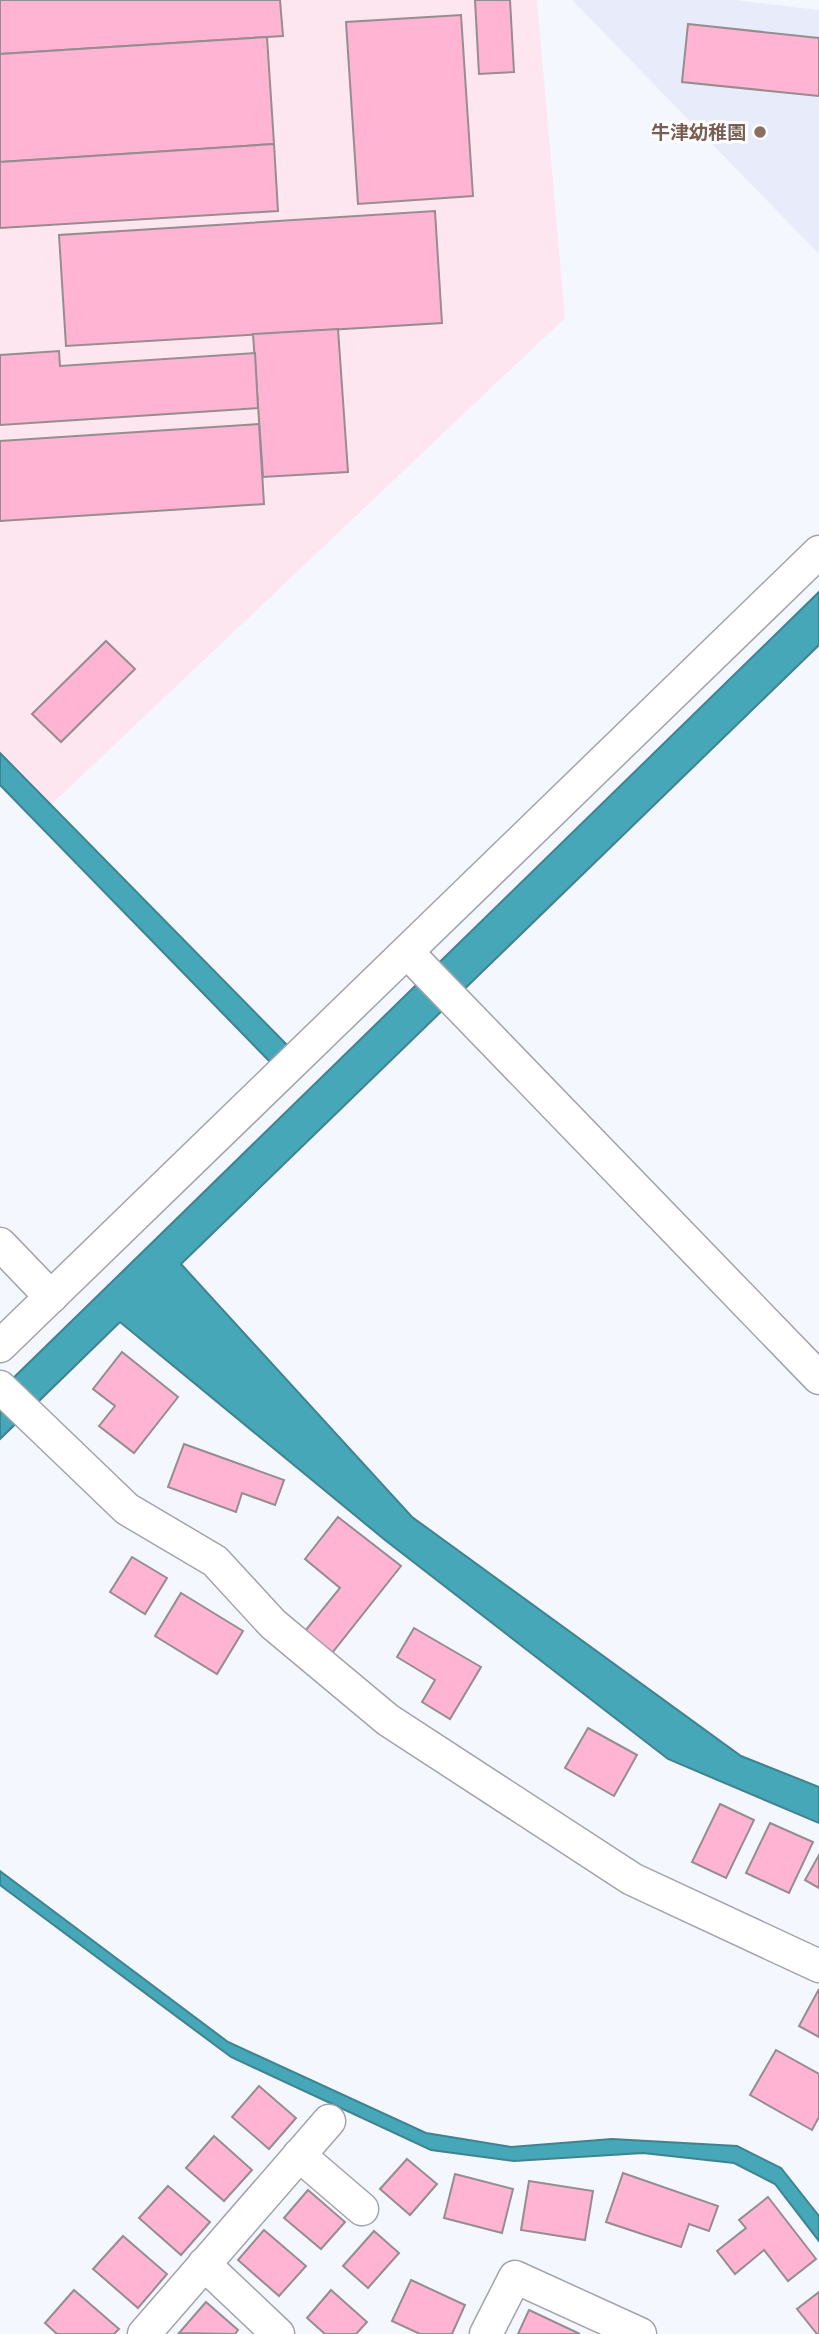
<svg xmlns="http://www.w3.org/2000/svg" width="819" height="2334" font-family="Quicksand,'Noto Sans JP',sans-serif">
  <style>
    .built { fill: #e8ebfa }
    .industrial { fill: #fee6f1 }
    .water { fill: #46a7b9; stroke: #3f8390; stroke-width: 2 }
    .building { fill: #feb4d2; stroke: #958d90; stroke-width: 2 }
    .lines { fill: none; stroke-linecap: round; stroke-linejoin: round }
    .street-casing { stroke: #a3a4ab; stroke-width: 35 }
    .street { stroke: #fff; stroke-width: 32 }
    .education-dot { fill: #8d6e63; stroke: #fff; stroke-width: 2.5 }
    .labels { text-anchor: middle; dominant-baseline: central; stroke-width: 6; stroke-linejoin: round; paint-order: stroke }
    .education-label { font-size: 19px; font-weight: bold; fill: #785e54; stroke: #fff; text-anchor: end }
  </style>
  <rect width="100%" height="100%" fill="#f5f7ff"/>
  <!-- built -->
  <path class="built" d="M572,0H735L819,10V254Z"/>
  <!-- industrial -->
  <path class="industrial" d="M0,0H537L565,318L52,804L39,807L0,767Z"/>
  <!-- water -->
  <g class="water">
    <path d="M819,592V645L181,1264L412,1517L741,1756L819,1787V1823L668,1759L385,1540L120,1322L0,1439V1391Z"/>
    <path d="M0,753L290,1048L274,1066L0,785Z"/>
    <path d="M0,1871L228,2042L426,2133L511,2147L612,2139L737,2146L781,2168L819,2216V2241L775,2184L734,2163L643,2153L514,2161L431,2150L231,2057L0,1885Z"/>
  </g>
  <!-- building -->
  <g class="building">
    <path d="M0,0H280L283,36L0,54Z"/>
    <path d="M475,0H510L514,72L479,74Z"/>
    <path d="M461,15L473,196L358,204L346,22Z"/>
    <path d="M688,24L819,38V96L682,82Z"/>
    <path d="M267,37L274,144L0,162V54Z"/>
    <path d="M274,144L278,211L0,228V162Z"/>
    <path d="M435,211L442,323L66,346L59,235Z"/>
    <path d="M338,329L348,472L263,477L253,334Z"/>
    <path d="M59,351L60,366L255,353L258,408L0,425V355Z"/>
    <path d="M259,424L264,504L0,521V441Z"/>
    <path d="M106,641L135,669L61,742L32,714Z"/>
    <path d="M122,1352L178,1397L134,1453L99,1426L115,1406L93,1389Z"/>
    <path d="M184,1444L284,1480L275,1505L242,1493L236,1512L168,1487Z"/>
    <path d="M338,1517L401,1566L332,1653L305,1631L340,1588L305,1559Z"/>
    <path d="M132,1557L167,1578L145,1614L110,1592Z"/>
    <path d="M181,1593L243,1631L217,1674L155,1636Z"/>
    <path d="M414,1628L481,1667L450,1719L422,1702L435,1680L397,1657Z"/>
    <path d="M588,1728L637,1755L614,1796L565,1768Z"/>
    <path d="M720,1804L754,1820L726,1878L692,1862Z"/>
    <path d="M770,1823L813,1842L789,1893L746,1873Z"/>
    <path d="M819,1855V1888L805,1880Z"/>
    <path d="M819,1989V2037L799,2026Z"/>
    <path d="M776,2050L819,2074V2117L812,2130L750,2095Z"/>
    <path d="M259,2086L296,2118L269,2149L232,2117Z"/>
    <path d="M214,2136L252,2170L224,2201L186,2168Z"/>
    <path d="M407,2159L437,2184L410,2215L380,2189Z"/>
    <path d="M623,2173L718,2206L709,2231L689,2224L681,2247L606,2222Z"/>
    <path d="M455,2174L513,2189L502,2233L444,2218Z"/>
    <path d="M529,2181L593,2191L585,2240L521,2230Z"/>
    <path d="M168,2186L210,2222L181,2255L139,2218Z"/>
    <path d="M308,2190L345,2222L321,2249L284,2218Z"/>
    <path d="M768,2197L816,2259L788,2281L764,2250L735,2274L717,2251L746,2228L739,2220Z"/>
    <path d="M264,2230L306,2266L279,2296L238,2260Z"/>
    <path d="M374,2231L399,2253L368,2288L343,2266Z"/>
    <path d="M123,2236L167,2274L138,2308L93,2269Z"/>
    <path d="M411,2280L465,2305L452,2334H420L392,2321Z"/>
    <path d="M74,2290L119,2329L114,2334H57L45,2323Z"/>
    <path d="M331,2290L367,2322L356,2334H325L307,2318Z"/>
    <path d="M819,2292V2334H817L797,2309Z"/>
    <path d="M206,2302L238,2330L235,2334L179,2333Z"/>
    <path d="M529,2310L580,2334H518Z"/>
  </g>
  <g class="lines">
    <defs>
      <g id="street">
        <path d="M407,952L819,1378"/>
        <path d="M0,1244L51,1297"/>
        <path d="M0,1346L819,552"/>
        <path d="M0,1387L127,1509L215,1561L273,1624L388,1720L632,1879L819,1966"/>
        <path d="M299,2155L362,2209"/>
        <path d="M204,2264L278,2334"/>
        <path d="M144,2334L329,2121"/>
        <path d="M486,2334L515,2277L640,2334"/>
      </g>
    </defs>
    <!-- street casing -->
    <use href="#street" class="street-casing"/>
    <!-- street -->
    <use href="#street" class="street"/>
  </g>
  <!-- markers -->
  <circle class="education-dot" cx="760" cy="132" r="7"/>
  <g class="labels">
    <!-- education labels -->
    <g class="education-label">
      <text x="746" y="132">牛津幼稚園</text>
    </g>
  </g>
</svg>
